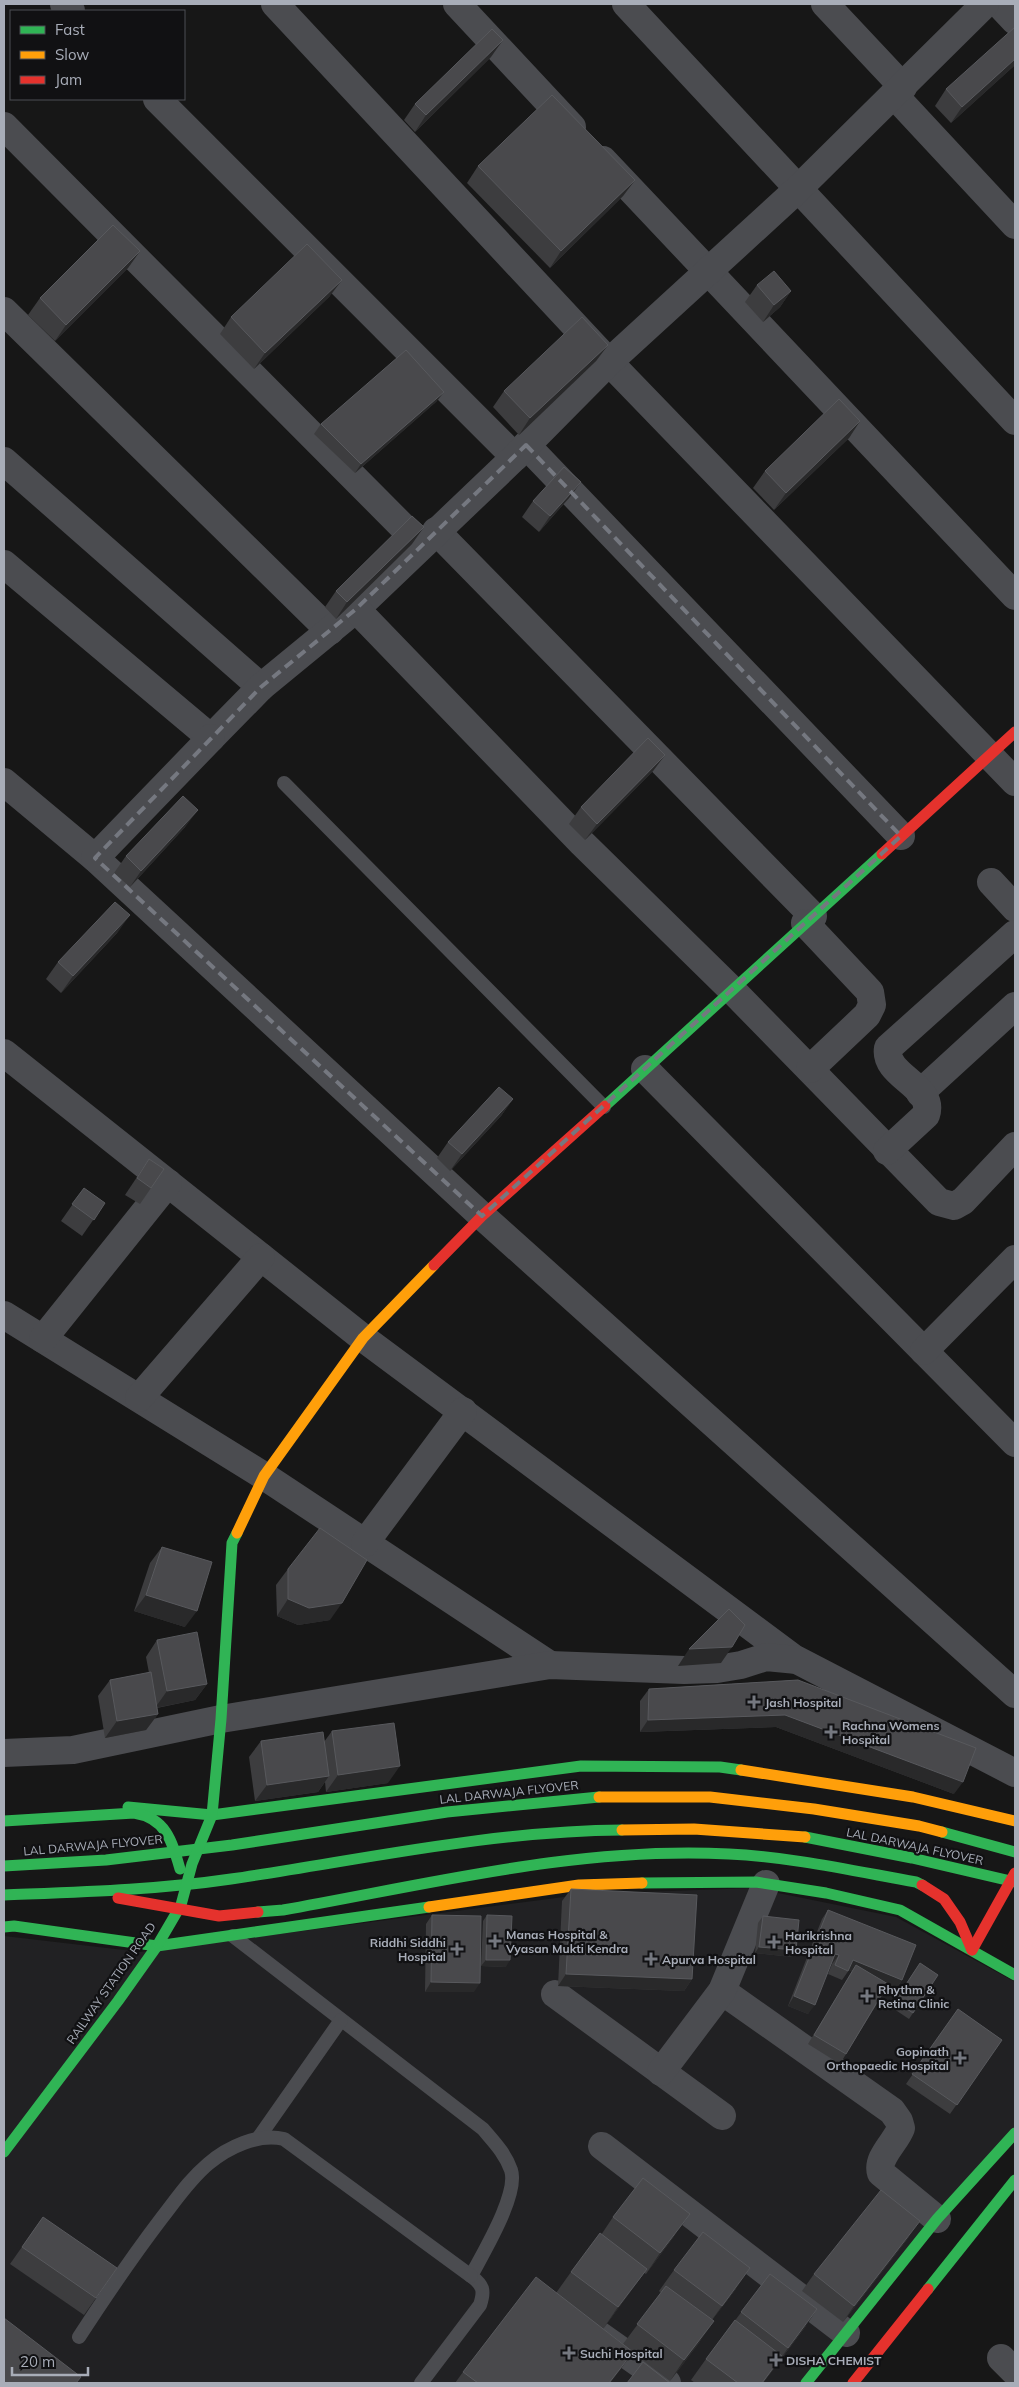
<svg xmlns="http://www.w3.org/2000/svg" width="1019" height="2387" font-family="Mulish,sans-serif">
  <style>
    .built { fill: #212123 }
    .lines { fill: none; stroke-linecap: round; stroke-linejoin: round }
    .lane { stroke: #4b4c50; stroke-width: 14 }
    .street { stroke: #4b4c50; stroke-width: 28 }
    .fast { stroke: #30b455; stroke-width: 11 }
    .slow { stroke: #ff9f0a; stroke-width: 11 }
    .jam { stroke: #e5322d; stroke-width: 11 }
    .wall { fill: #3d3d3f }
    .shaded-wall { fill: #29292a }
    .building { fill: #49494c; stroke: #58595d }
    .marked { fill: none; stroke: #757880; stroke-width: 4; stroke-dasharray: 10 6; stroke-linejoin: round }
    .poi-dot { fill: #757880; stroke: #111113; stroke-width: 2 }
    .labels { text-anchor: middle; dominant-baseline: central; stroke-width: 4.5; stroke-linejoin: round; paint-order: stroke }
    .poi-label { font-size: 12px; font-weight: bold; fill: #a8adb8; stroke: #111113; text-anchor: start }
    .street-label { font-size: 12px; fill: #a8adb8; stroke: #111113 }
  </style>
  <rect width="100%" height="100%" fill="#171717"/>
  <!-- built -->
  <path class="built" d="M754,1888L896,1917L1015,1982V2128L802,2383H4V1936L141,1952L587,1894Z"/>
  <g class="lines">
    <!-- lane -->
    <g class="lane">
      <path d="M284,783L604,1107"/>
      <path d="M233,1936L483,2129C494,2142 505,2153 511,2170C519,2194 483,2253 471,2276C483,2285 485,2290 480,2305L421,2383"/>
      <path d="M259,2137L341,2020"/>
      <path d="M79,2337C105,2297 132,2257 161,2219C176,2200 189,2180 208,2164C228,2147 258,2133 284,2139L471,2276"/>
    </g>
    <!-- street -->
    <g class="street">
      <path d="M64,4L71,11"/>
      <path d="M275,4L609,362L1015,782"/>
      <path d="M457,4L572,127"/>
      <path d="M626,4L1015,421"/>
      <path d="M825,4L903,87"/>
      <path d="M999,4L1015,21"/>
      <path d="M894,95L1015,225"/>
      <path d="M157,99L515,457"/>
      <path d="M4,126L421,545"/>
      <path d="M603,160L1015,596"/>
      <path d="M4,311L330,631"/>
      <path d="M526,445L901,836"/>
      <path d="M4,461L261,687"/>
      <path d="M436,531L813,916"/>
      <path d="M4,564L211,738L261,687L356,609L515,457L609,362L798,189L985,4"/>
      <path d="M356,609L582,843L733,991L939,1202L954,1206L963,1201L1015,1146"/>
      <path d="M4,782L95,858L482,1216L1015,1694"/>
      <path d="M95,858L211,738"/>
      <path d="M991,882L1015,908"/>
      <path d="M805,923L870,992L872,1005L867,1015L810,1069"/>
      <path d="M4,1053L363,1338L796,1660"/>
      <path d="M645,1069L1015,1443"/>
      <path d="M920,1093L1015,1006"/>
      <path d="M887,1151L926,1115C936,1086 883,1076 888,1048L1015,934"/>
      <path d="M4,1315L264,1476L550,1665"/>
      <path d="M43,1339L168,1183"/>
      <path d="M924,1351L1015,1259"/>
      <path d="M139,1398L261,1257"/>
      <path d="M365,1543L463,1411"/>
      <path d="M4,1753L73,1750L221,1719L550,1665L684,1670L717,1669L741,1665L766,1657L797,1660L1015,1773"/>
      <path d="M722,1991L892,2111L899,2121L901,2128C896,2142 876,2158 881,2173L937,2219"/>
      <path d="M555,1994L722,2116"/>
      <path d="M661,2072L722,1991L766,1884"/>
      <path d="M602,2146L846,2333"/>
      <path d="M599,2335L667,2383"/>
      <path d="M1001,2358L1015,2372"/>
    </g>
    <!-- fast -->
    <g class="fast">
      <path d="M605,1106L882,854"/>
      <path d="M128,1807L212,1815L581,1766L720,1767L741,1770"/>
      <path d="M4,1821L134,1813C166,1818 172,1841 180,1869"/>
      <path d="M942,1832L1015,1852"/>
      <path d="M805,1837L912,1858L1015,1882"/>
      <path d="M4,1866L106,1860L232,1845L447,1812L599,1797"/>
      <path d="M642,1883L756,1882L826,1893L900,1910L1015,1975"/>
      <path d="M4,1895C79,1892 156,1890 231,1879C361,1860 490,1831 622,1830"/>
      <path d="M258,1912L283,1910C430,1884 579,1846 729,1854C792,1857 854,1871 916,1882L922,1885"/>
      <path d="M4,1927L14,1926L157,1946L429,1907"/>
      <path d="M4,2152L118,2001L157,1946L181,1905L192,1864L212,1815L221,1719L232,1543L237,1533"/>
      <path d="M928,2289L1015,2180"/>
      <path d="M806,2383L937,2219L1015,2133"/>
    </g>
    <!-- slow -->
    <g class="slow">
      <path d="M237,1533L264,1476L363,1338L434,1265"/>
      <path d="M741,1770L913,1797L1015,1821"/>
      <path d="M599,1797H710L814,1809L919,1826L942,1832"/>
      <path d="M622,1830L694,1829L805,1837"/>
      <path d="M429,1907L579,1885L642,1883"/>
    </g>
    <!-- jam -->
    <g class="jam">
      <path d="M882,854L1015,732"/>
      <path d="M434,1265L482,1216L605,1106"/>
      <path d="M922,1885L944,1899L960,1922L972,1950"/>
      <path d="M118,1898L219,1916L258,1912"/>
      <path d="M972,1950L1015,1873"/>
      <path d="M853,2383L928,2289"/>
    </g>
  </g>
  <!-- wall -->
  <g class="wall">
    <path d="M491,57L415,132L404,120L415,104Z"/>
    <path d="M1015,65L951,123L935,106L946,89Z"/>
    <path d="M478,166L635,180L623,196L550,268L467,183Z"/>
    <path d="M140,251L128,268L55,341L28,315L40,298Z"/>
    <path d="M757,285L791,291L780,307L763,322L745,302Z"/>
    <path d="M330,296L254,369L220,334L231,317Z"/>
    <path d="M608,345L596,361L519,435L493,407L504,391Z"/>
    <path d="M437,401L355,473L314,434L321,424Z"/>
    <path d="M860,421L849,438L774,510L753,488L765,471Z"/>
    <path d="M581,482L569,498L539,532L522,517L533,501Z"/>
    <path d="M412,544L336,619L325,607L336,591Z"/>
    <path d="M665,755L653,771L585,840L569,824L581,807Z"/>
    <path d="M186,826L130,887L114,873L126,856Z"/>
    <path d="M118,932L61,993L46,979L58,962Z"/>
    <path d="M513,1099L501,1116L450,1171L437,1158L448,1142Z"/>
    <path d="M149,1159L164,1169L140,1204L125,1195Z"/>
    <path d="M84,1188L105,1203L82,1236L61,1221Z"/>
    <path d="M162,1547L185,1627L134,1611L150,1563Z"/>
    <path d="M288,1569L330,1620L298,1625L277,1616L276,1585Z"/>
    <path d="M157,1640L207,1684L195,1700L157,1708L158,1714L146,1730L105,1738L98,1696L110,1680L149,1673L146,1657Z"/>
    <path d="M798,1680L954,1794L776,1727L640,1732V1701L649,1689Z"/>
    <path d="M332,1731L388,1783L326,1792L325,1782L318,1792L255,1801L249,1757L261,1741L324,1742Z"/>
    <path d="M571,1889L692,1979L684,1991L558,1986L562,1901Z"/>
    <path d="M828,1910L902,1980L896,1989L888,1986L846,2054L840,2064L808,2044L852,1971L849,1970L842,1980L828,1974L832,1964H831L808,2014L788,2006L822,1919Z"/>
    <path d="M432,1915L474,1992H425L426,1924Z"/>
    <path d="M487,1915L506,1967L481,1966L483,1921Z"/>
    <path d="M763,1916L796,1950L792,1957L755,1953L758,1923Z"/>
    <path d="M920,1963L938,1975L909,2019L891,2007Z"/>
    <path d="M958,2009L1002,2040L950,2114L906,2084Z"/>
    <path d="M43,2217L96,2298L84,2315L10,2264Z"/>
    <path d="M613,2217L675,2235L646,2274L644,2273L603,2329L623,2344L661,2293L659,2291L674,2270L736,2289L712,2320L699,2343L670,2381L633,2353L610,2383H455L463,2372L556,2293L571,2272L601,2235Z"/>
    <path d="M909,2237L843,2322L802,2291L814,2274Z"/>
    <path d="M770,2274L806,2326L763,2383H695L691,2380L706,2359Z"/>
  </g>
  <!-- shaded-wall -->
  <g class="shaded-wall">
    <path d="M503,40L491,57L415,132L426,115Z"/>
    <path d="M1015,59V65L951,123L962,107Z"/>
    <path d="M635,180L623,196L550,268L561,251Z"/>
    <path d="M140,251L128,268L55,341L66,325Z"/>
    <path d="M342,280L330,296L254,369L265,353Z"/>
    <path d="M791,291L780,307L763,322L774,305Z"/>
    <path d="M608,345L596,361L519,435L530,418Z"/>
    <path d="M444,392L437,401L355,473L361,464Z"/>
    <path d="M860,421L849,438L774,510L786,493Z"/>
    <path d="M581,482L569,498L539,532L550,516Z"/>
    <path d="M424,527L412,544L336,619L347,602Z"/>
    <path d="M665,755L653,771L585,840L597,824Z"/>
    <path d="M198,810L186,826L130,887L141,871Z"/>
    <path d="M130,915L118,932L61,993L73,976Z"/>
    <path d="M513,1099L501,1116L450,1171L462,1154Z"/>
    <path d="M146,1595L197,1611L185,1627L134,1611Z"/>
    <path d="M288,1599L342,1603L330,1620L298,1625L277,1616Z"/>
    <path d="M732,1647L721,1663L678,1666L689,1649Z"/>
    <path d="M207,1684L195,1700L155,1708L167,1691Z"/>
    <path d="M158,1714L146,1730L105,1738L117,1721Z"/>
    <path d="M785,1715L963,1782L954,1794L776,1727L640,1732L648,1720Z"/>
    <path d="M400,1766L388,1783L326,1792L338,1775Z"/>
    <path d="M329,1776L318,1792L255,1801L267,1785Z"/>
    <path d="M759,1947L796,1950L792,1957L755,1953Z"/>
    <path d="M835,1954L839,1955L832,1964L829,1963Z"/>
    <path d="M486,1960H510L506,1967L481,1966Z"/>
    <path d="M853,1960L902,1980L896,1989L853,1971L856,1965L852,1971L846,1969Z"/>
    <path d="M566,1974L692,1979L684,1991L558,1986Z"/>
    <path d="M431,1982L480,1983L474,1992H425Z"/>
    <path d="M794,1996L815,2005L808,2014L788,2006Z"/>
    <path d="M690,2214L675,2235L646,2274L660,2253Z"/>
    <path d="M920,2221L909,2237L843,2322L854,2306Z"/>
    <path d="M750,2268L736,2289L707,2327L722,2306Z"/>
    <path d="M647,2269L632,2290L603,2329L618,2307Z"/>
    <path d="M817,2309L806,2326L777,2364L788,2348Z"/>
    <path d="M714,2321L699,2343L670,2381L684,2360Z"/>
    <path d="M633,2352L610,2383H609Z"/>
    <path d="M782,2356L763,2383H762Z"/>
  </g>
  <!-- building -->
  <g class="building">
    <path d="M1015,27V59L962,107L946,89Z"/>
    <path d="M492,29L503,40L426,115L415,104Z"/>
    <path d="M552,95L635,180L561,251L478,166Z"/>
    <path d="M113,225L140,251L66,325L40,298Z"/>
    <path d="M307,244L342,280L265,353L231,317Z"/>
    <path d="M774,271L791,291L774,305L757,285Z"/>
    <path d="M582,317L608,345L530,418L504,391Z"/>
    <path d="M406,350L444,392L361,464L321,424Z"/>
    <path d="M839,399L860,421L786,493L765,471Z"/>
    <path d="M564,467L581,482L550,516L533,501Z"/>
    <path d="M412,516L424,527L347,602L336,591Z"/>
    <path d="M648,738L665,755L597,824L581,807Z"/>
    <path d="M183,796L198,810L141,871L126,856Z"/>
    <path d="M115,902L130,915L73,976L58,962Z"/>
    <path d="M499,1087L513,1099L462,1154L448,1142Z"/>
    <path d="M149,1159L164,1169L151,1188L137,1178Z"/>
    <path d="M84,1188L105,1203L94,1220L72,1204Z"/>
    <path d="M320,1528L367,1560L342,1603L309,1608L288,1599V1569Z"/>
    <path d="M162,1547L212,1562L197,1611L146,1595Z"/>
    <path d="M729,1609L745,1625L732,1647L689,1649Z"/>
    <path d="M197,1632L207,1684L167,1691L157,1640Z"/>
    <path d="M151,1672L158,1714L117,1721L110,1680Z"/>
    <path d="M798,1680L976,1748L963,1782L785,1715L648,1720L649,1689Z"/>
    <path d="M394,1723L400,1766L338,1775L332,1731Z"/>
    <path d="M323,1732L329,1776L267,1785L261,1741Z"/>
    <path d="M571,1889L697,1895L692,1979L566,1974Z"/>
    <path d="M828,1910L916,1945L902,1980L853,1960L848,1971L835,1965L839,1955L835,1954L815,2005L794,1996Z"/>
    <path d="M432,1915L481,1916L480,1983L431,1982Z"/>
    <path d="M487,1915L512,1916L510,1960H486Z"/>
    <path d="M763,1916L799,1920L796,1950L759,1947Z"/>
    <path d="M920,1963L938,1975L913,2013L895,2001Z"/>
    <path d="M856,1965L888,1984L846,2054L814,2035Z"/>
    <path d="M958,2009L1002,2040L957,2105L912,2074Z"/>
    <path d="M643,2178L690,2214L660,2253L613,2217Z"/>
    <path d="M881,2190L920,2221L854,2306L814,2274Z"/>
    <path d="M43,2217L117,2268L96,2298L22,2247Z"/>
    <path d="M703,2232L750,2268L722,2306L674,2270Z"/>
    <path d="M600,2233L647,2269L618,2307L571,2272Z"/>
    <path d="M770,2274L817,2309L788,2348L741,2312Z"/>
    <path d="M536,2277L633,2352L609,2383H478L463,2372Z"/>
    <path d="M666,2286L714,2321L684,2360L637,2324Z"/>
    <path d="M4,2318L81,2377L76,2383H4Z"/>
    <path d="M735,2320L782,2356L762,2383H738L706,2359Z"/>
    <path d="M643,2362L670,2383H627Z"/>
  </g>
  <!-- marked area -->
  <path class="marked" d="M526,445L901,836L482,1216L95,858L261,687L356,609Z"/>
  <!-- markers -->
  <g class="poi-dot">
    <path d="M751.5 1694.5h5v5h5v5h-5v5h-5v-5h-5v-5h5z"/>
    <path d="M828.5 1724.5h5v5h5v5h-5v5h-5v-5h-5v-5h5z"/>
    <path d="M492.5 1933.5h5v5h5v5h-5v5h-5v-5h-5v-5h5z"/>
    <path d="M771.5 1934.5h5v5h5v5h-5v5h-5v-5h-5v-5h5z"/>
    <path d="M454.5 1941.5h5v5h5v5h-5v5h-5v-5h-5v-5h5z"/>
    <path d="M648.5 1951.5h5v5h5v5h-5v5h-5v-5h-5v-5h5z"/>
    <path d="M864.5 1988.5h5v5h5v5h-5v5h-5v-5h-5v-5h5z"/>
    <path d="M957.5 2050.5h5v5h5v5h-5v5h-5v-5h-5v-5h5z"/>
    <path d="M566.5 2345.5h5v5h5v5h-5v5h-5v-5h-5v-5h5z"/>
    <path d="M773.5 2352.5h5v5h5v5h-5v5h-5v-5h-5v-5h5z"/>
  </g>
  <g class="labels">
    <!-- poi labels -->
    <g class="poi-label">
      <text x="765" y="1702">Jash Hospital</text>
      <text x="842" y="1725">Rachna Womens<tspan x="842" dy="14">Hospital</tspan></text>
      <text x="506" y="1934">Manas Hospital &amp;<tspan x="506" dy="14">Vyasan Mukti Kendra</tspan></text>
      <text x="785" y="1935">Harikrishna<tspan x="785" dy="14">Hospital</tspan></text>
      <text x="446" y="1942" text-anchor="end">Riddhi Siddhi<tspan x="446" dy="14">Hospital</tspan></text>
      <text x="662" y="1959">Apurva Hospital</text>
      <text x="878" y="1989">Rhythm &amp;<tspan x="878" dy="14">Retina Clinic</tspan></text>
      <text x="949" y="2051" text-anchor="end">Gopinath<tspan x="949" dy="14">Orthopaedic Hospital</tspan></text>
      <text x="580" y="2353">Suchi Hospital</text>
      <text x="786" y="2360">DISHA CHEMIST</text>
    </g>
    <!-- street labels -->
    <g class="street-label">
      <text transform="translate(509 1792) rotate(-6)">LAL DARWAJA FLYOVER</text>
      <text transform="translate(93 1845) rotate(-5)">LAL DARWAJA FLYOVER</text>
      <text transform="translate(915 1846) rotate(12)">LAL DARWAJA FLYOVER</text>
      <text transform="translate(111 1983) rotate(-55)">RAILWAY STATION ROAD</text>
    </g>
  </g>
  <!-- border -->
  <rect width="1019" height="2387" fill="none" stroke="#a8adb8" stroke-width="10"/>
  <!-- legend -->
  <rect x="10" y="10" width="175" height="90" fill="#111113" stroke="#4d4f55"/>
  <rect x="20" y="26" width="25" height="8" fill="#30b455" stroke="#4d4f55"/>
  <text x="55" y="35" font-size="15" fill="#a8adb8">Fast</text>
  <rect x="20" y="51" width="25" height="8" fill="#ff9f0a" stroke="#4d4f55"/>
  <text x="55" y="60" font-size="15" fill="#a8adb8">Slow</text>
  <rect x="20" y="76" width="25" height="8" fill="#e5322d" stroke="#4d4f55"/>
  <text x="55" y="85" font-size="15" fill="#a8adb8">Jam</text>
  <!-- scale -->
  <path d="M12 2367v8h76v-8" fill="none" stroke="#a8adb8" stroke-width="2.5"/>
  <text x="20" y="2367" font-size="15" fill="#a8adb8" stroke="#111113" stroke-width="4" paint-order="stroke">20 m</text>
</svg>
